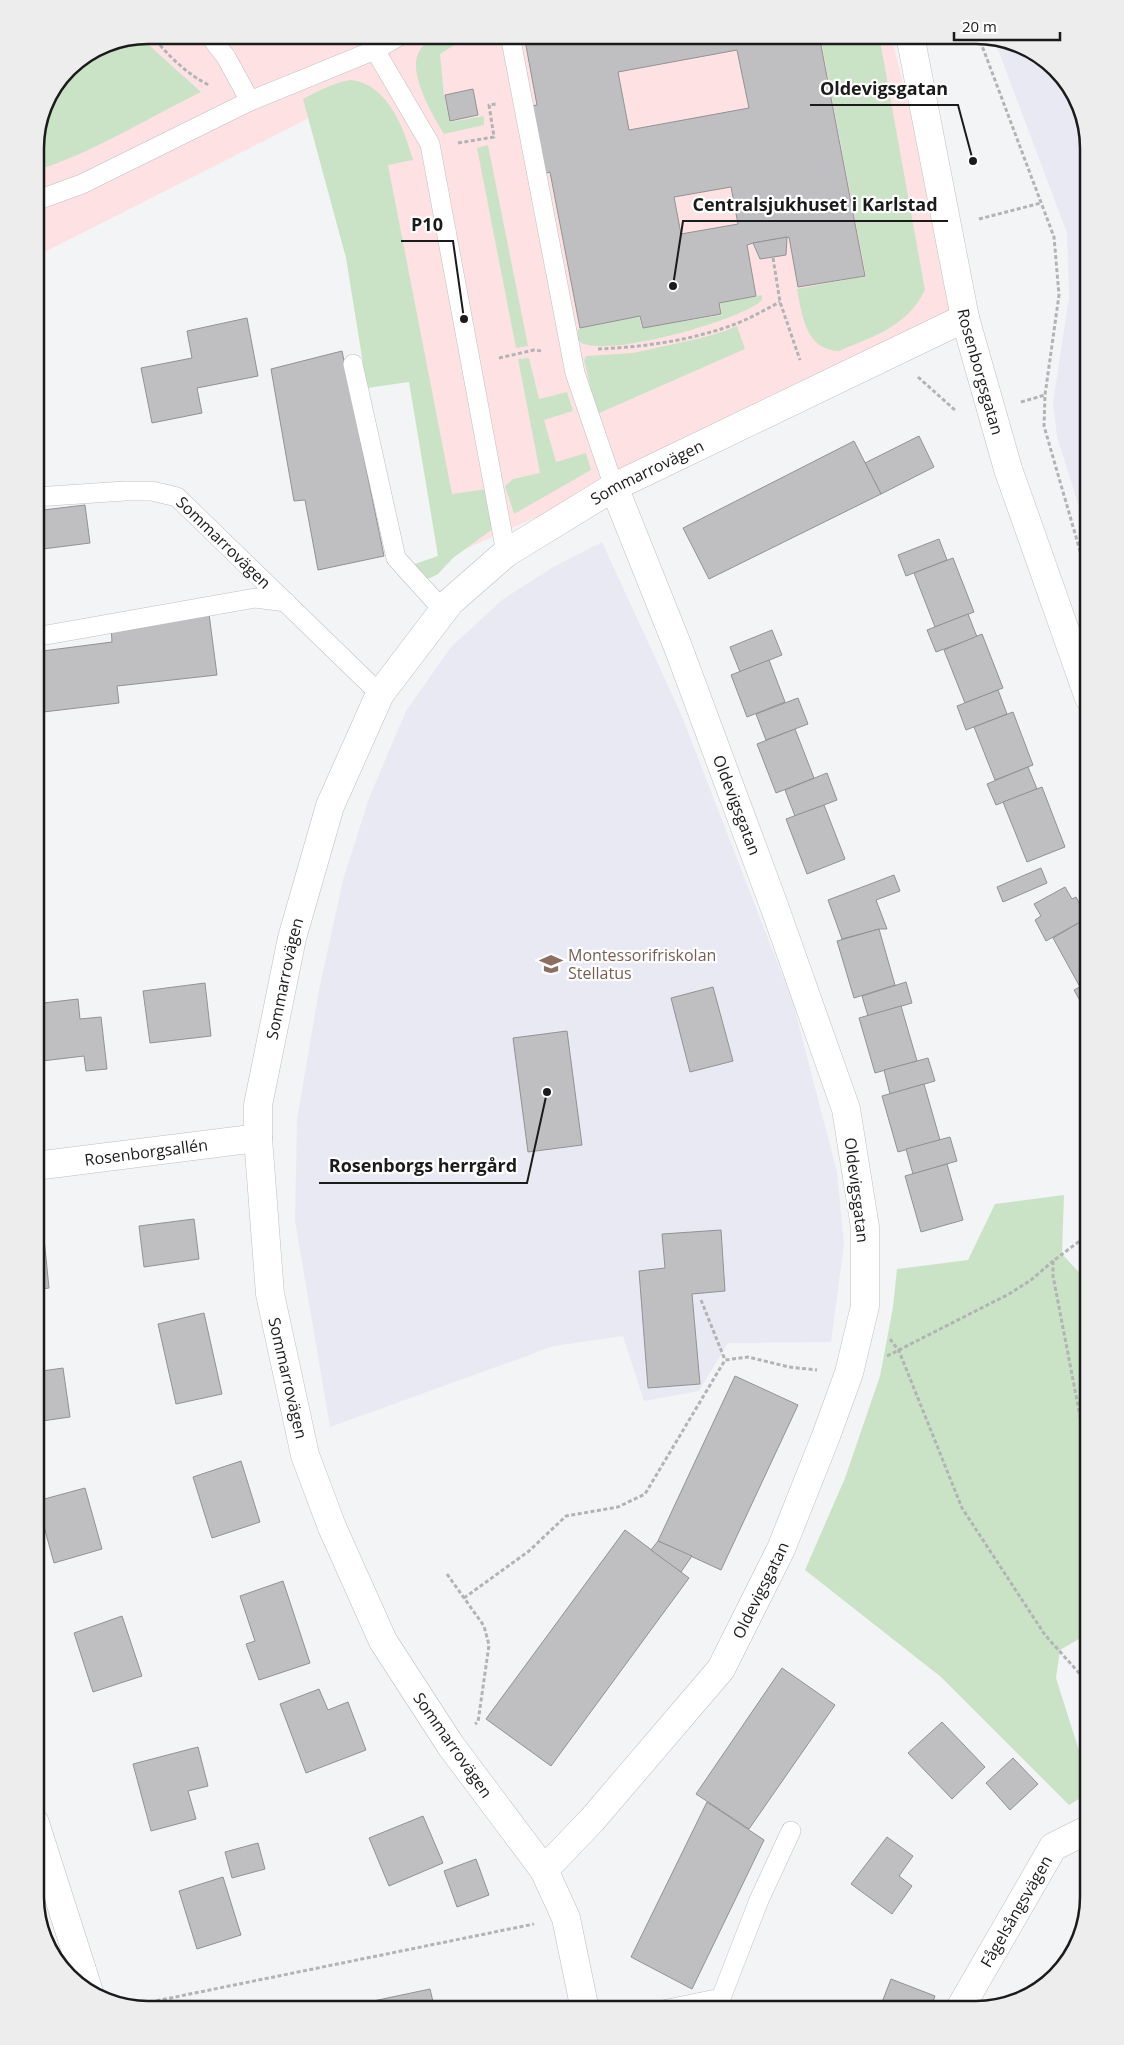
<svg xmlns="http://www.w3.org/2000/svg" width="1124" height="2045" font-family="'Open Sans',sans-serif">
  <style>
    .built { fill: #e9e9f4 }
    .medical { fill: #fee2e3 }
    .green { fill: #cae3c7 }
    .building { fill: #bfbfc2; stroke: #929295; fill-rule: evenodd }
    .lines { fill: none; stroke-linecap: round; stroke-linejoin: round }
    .service-casing { stroke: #bfbfc2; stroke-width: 20 }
    .minor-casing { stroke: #bfbfc2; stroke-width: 29 }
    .tertiary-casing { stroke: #bfbfc2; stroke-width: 29 }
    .path { stroke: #b2b3b4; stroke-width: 3; stroke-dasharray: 4 2.5; stroke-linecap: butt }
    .service { stroke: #fff; stroke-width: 19 }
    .minor { stroke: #fff; stroke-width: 28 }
    .tertiary { stroke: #fff; stroke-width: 28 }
    .labels { text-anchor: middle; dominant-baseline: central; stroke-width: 4.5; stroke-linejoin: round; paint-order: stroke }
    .street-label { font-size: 16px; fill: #1b1b1c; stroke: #fff }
    .education-label { font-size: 16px; fill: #785e54; stroke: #fff; text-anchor: start }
    .rim { fill: none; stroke: #1b1b1c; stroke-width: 2.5 }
    .leader { fill: none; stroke: #1b1b1c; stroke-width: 2 }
    .callout-dot { fill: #1b1b1c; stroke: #fff; stroke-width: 2 }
    .callout-label { font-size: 18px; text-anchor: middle; font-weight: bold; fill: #1b1b1c; stroke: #fff; stroke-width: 4.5; stroke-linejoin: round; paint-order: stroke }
  </style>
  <rect width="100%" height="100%" fill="#f3f4f6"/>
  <!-- built -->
  <g class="built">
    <path d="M994,39L1039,54L1080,104L1089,147V539L1057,436L1053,403L1069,297L1067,233Z"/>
    <path d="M602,542L681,714L793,1003L837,1172L844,1244L831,1342L728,1343L699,1391L644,1401L623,1336L554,1346L330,1427L295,1221L297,1120L319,990L343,880L369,798L406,711L451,647L502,600L553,567Z"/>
  </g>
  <!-- medical -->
  <path class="medical" d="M147,35H891L961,316L619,480L443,559L385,244L309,118L35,257V140L44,104L68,68L105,43Z"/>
  <!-- green -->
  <g class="green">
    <path d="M437,35H470L440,54L444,95L450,122L484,116V125L444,134C433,117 414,82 416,62C417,49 427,41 437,35Z"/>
    <path d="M820,35H879L925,290C907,327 874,336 839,351C805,350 802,314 797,289L866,276Z"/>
    <path d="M144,36L151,47L201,92C148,118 90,154 35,171V140L44,104L68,68L105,43Z"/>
    <path d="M350,80C388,83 404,129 413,160L388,165L452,494L487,489L494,528L453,558L438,574L430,578H425L412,565L438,556L409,382L367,388L346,258L303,99C318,91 333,83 350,80Z"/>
    <path d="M488,145L528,346L516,348L477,148Z"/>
    <path d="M762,295V300C744,320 595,362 578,340V329L639,316L642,328L722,315L720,303Z"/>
    <path d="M737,326L745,349L597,414L584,360L586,356L633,353L701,338L725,331Z"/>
    <path d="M529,358L539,399L567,392L573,411L544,420L556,462L586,453L591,470L514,514L505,486L513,479L540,473L518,359Z"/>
    <path d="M1064,1195L1062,1254L1089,1283V1633L1060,1650L1056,1678L1089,1782V1793L1069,1805L941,1677L805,1570L845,1478L880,1376L893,1307L897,1269L968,1260L995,1204Z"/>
  </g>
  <!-- building -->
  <g class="building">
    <path d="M524,35H819L865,276L798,287L789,237L753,243L747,245L756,296L719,303L721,314L643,328L640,316L580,328L550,172L544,174L531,106L537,105ZM737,50L749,108L629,130L618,72ZM731,187L738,224L681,234L674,197Z"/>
    <path d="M473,89L478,115L450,121L445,95Z"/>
    <path d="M787,237L786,255L760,259L753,243Z"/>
    <path d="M247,318L258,376L197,388L202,413L152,423L141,368L192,358L187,331Z"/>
    <path d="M342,351L384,556L318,570L305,500L294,501L271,369Z"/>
    <path d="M919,436L934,467L881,494L865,463Z"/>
    <path d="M854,441L881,494L709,579L683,528Z"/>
    <path d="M85,505L90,543L35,550V511Z"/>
    <path d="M939,539L947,560L906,576L898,555Z"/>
    <path d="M953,558L974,612L935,627L914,573Z"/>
    <path d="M209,614L217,675L117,686L119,703L35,713V652L112,642L111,626Z"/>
    <path d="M968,614L977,637L936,652L927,630Z"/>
    <path d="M772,630L782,655L740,672L730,647Z"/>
    <path d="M982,634L1003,688L965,703L944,650Z"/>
    <path d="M769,660L785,702L747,717L731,675Z"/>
    <path d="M998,690L1007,714L966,730L957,706Z"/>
    <path d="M798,698L808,724L766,740L756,714Z"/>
    <path d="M1013,712L1033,765L995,780L974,727Z"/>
    <path d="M795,729L814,778L776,793L757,744Z"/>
    <path d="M1028,767L1037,789L996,805L987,784Z"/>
    <path d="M827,773L837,800L795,816L785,790Z"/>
    <path d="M1042,787L1065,847L1027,862L1003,802Z"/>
    <path d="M824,805L845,859L807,874L786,819Z"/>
    <path d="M1041,868L1047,883L1003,902L997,887Z"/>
    <path d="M894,875L900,891L876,900L887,929H879L842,939L828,900Z"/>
    <path d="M1065,887L1072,899L1076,897L1087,918L1046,941L1035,920L1041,916L1034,904Z"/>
    <path d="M1089,917V982L1080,987L1053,938Z"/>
    <path d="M879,929L895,985L854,998L837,941Z"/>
    <path d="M906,982L912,1003L868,1016L862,996Z"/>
    <path d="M1089,982V1012L1087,1013L1074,990Z"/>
    <path d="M205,983L211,1036L150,1043L143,991Z"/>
    <path d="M713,987L733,1061L690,1072L671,998Z"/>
    <path d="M78,999L80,1019L101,1017L107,1069L86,1071L84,1056L42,1061L39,1030H35V1004Z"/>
    <path d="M901,1006L917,1061L875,1073L859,1018Z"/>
    <path d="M567,1031L582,1145L528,1152L513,1038Z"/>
    <path d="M928,1058L935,1081L890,1094L884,1070Z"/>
    <path d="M924,1084L940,1140L898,1152L882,1096Z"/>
    <path d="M950,1137L957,1161L913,1174L906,1149Z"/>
    <path d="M947,1164L963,1220L921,1232L905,1176Z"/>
    <path d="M194,1219L199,1259L144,1267L139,1226Z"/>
    <path d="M721,1230L725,1291L692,1294L700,1384L648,1388L639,1271L665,1268L662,1234Z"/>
    <path d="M44,1238L49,1288L35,1290V1239Z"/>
    <path d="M204,1313L222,1394L176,1404L158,1324Z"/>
    <path d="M63,1368L70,1417L35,1422V1372Z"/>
    <path d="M735,1376L798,1405L721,1570L658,1541Z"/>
    <path d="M241,1461L260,1522L212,1538L193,1477Z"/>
    <path d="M85,1488L102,1549L54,1563L37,1501Z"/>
    <path d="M625,1530L689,1578L551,1766L486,1719Z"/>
    <path d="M658,1541L692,1556L681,1572L651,1550Z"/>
    <path d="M283,1581L310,1663L259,1680L246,1644L255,1641L240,1596Z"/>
    <path d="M122,1616L142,1676L93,1692L74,1633Z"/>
    <path d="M782,1668L835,1705L749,1829L696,1794Z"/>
    <path d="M319,1689L328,1710L348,1702L366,1750L306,1773L280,1704Z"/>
    <path d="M942,1722L985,1767L952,1799L908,1753Z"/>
    <path d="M198,1747L208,1786L188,1791L196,1819L151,1831L133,1764Z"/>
    <path d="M1013,1758L1038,1784L1010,1810L986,1783Z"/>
    <path d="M707,1802L764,1840L692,1989L631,1957Z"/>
    <path d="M423,1816L443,1863L389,1886L369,1838Z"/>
    <path d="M887,1837L913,1856L899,1876L912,1886L892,1914L851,1884Z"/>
    <path d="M258,1843L265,1869L232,1878L225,1852Z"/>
    <path d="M476,1859L489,1895L457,1907L444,1871Z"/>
    <path d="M223,1877L241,1935L197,1949L179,1891Z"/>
    <path d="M891,1979L935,1996L930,2010H879Z"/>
    <path d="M430,1989L435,2010H346L345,2007Z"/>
  </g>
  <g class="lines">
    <defs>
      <g id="service">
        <path d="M209,35L226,57L250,101L375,50L401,35"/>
        <path d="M510,35L575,373L614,487"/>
        <path d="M375,50L430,144L506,553"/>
        <path d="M35,201L82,184L250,101"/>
        <path d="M353,364L396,558L443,610"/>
        <path id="s1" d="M35,497L125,491H152L177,497L380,694"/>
        <path d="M35,637L255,598L286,602"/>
        <path d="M663,2010L721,1998L759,1900L791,1831"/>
      </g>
      <g id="minor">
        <path id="s2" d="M35,1166L258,1138"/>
        <path d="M35,1823L89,1992"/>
        <path id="s3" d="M544,1870L592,1820L721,1669L781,1549L826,1436L849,1373L865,1306V1227L846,1109L773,903L678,647L614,487"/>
        <path id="s4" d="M585,2010L566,1918L544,1870L451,1746L383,1641L332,1527L305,1455L270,1294L258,1138V1105L292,938L330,806L380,694L450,602L506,553L614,487L965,318"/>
        <path id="s5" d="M959,2010L1053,1847L1089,1829"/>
      </g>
      <g id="tertiary">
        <path id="s6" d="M910,35L965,318L1008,469L1089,698"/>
      </g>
    </defs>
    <!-- service casing -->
    <use href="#service" class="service-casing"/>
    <!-- minor casing -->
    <use href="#minor" class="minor-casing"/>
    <!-- tertiary casing -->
    <use href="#tertiary" class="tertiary-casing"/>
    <!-- path -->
    <g class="path">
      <path d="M152,35C166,54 188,75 209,85"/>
      <path d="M978,35L1054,237L1059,295L1045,395L1044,426L1089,582"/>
      <path d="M458,143L494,137L489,105L496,104"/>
      <path d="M979,219L1041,203"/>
      <path d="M773,258L780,302L800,360"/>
      <path d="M598,349C645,347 694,340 738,323C753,317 766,309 780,302"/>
      <path d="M499,358L534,350L542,351"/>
      <path d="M918,377L956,411"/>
      <path d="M1021,402L1045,395"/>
      <path d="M701,1300L725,1360"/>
      <path d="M890,1339L899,1351L962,1508L1045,1635L1089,1684"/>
      <path d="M887,1356L1009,1294L1031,1280L1053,1261"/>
      <path d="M1089,1522L1080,1416L1053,1276V1261L1089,1234"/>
      <path d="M447,1574L484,1626L489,1645L478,1722L475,1724"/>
      <path d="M464,1598L529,1551L566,1516L618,1507L645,1494L725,1360L748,1357L789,1367L817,1370"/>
      <path d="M131,2006L534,1924"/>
    </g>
    <!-- service -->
    <use href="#service" class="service"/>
    <!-- minor -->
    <use href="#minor" class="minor"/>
    <!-- tertiary -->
    <use href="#tertiary" class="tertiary"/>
  </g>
  <!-- icons -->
  <defs>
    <symbol id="school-bare" viewBox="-9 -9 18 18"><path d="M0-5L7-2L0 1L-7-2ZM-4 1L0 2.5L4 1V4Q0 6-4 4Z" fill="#8d6e63" stroke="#fff" stroke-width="2.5" paint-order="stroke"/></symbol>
  </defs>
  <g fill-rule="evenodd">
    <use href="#school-bare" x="535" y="948" width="32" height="32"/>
  </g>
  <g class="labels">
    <!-- street labels -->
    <g class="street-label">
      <text stroke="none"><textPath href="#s6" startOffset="344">Rosenborgsgatan</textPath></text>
      <text stroke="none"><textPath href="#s4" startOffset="1766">Sommarrovägen</textPath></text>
      <text stroke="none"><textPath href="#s1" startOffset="208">Sommarrovägen</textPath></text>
      <text transform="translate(737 805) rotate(69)">Oldevigsgatan</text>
      <text stroke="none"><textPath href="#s4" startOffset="1112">Sommarrovägen</textPath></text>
      <text stroke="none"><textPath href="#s2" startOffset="112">Rosenborgsallén</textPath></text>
      <text transform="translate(857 1190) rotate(83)">Oldevigsgatan</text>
      <text transform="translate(288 1378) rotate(77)">Sommarrovägen</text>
      <text stroke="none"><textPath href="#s3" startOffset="356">Oldevigsgatan</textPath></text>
      <text transform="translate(453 1745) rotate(55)">Sommarrovägen</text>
      <text stroke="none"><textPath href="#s5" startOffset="114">Fågelsångsvägen</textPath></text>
    </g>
    <!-- education labels -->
    <g class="education-label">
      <text x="568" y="955">Montessorifriskolan<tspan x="568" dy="18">Stellatus</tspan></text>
    </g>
  </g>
  <!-- crop -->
  <path d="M0 0H1124V2045H0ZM148 44H976A104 104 0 0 1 1080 148V1897A104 104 0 0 1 976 2001H148A104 104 0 0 1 44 1897V148A104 104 0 0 1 148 44Z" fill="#ededed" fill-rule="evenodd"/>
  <path class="rim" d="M148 44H976A104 104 0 0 1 1080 148V1897A104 104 0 0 1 976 2001H148A104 104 0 0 1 44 1897V148A104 104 0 0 1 148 44Z"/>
  <!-- callouts -->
  <path class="leader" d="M973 161L958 105H810M673 286L683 221H948M464 319L453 241H401M547 1092L527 1183H319"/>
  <g class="callout-dot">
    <circle cx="973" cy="161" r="5"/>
    <circle cx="673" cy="286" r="5"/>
    <circle cx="464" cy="319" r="5"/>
    <circle cx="547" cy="1092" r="5"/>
  </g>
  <g class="callout-label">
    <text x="884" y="95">Oldevigsgatan</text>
    <text x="815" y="211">Centralsjukhuset i Karlstad</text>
    <text x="427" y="231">P10</text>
    <text x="423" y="1172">Rosenborgs herrgård</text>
  </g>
  <!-- scale -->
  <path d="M954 32v8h106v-8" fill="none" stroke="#1b1b1c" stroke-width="2.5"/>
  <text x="962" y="32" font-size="15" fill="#1b1b1c" stroke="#ffffff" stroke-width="4" paint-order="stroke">20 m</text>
</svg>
